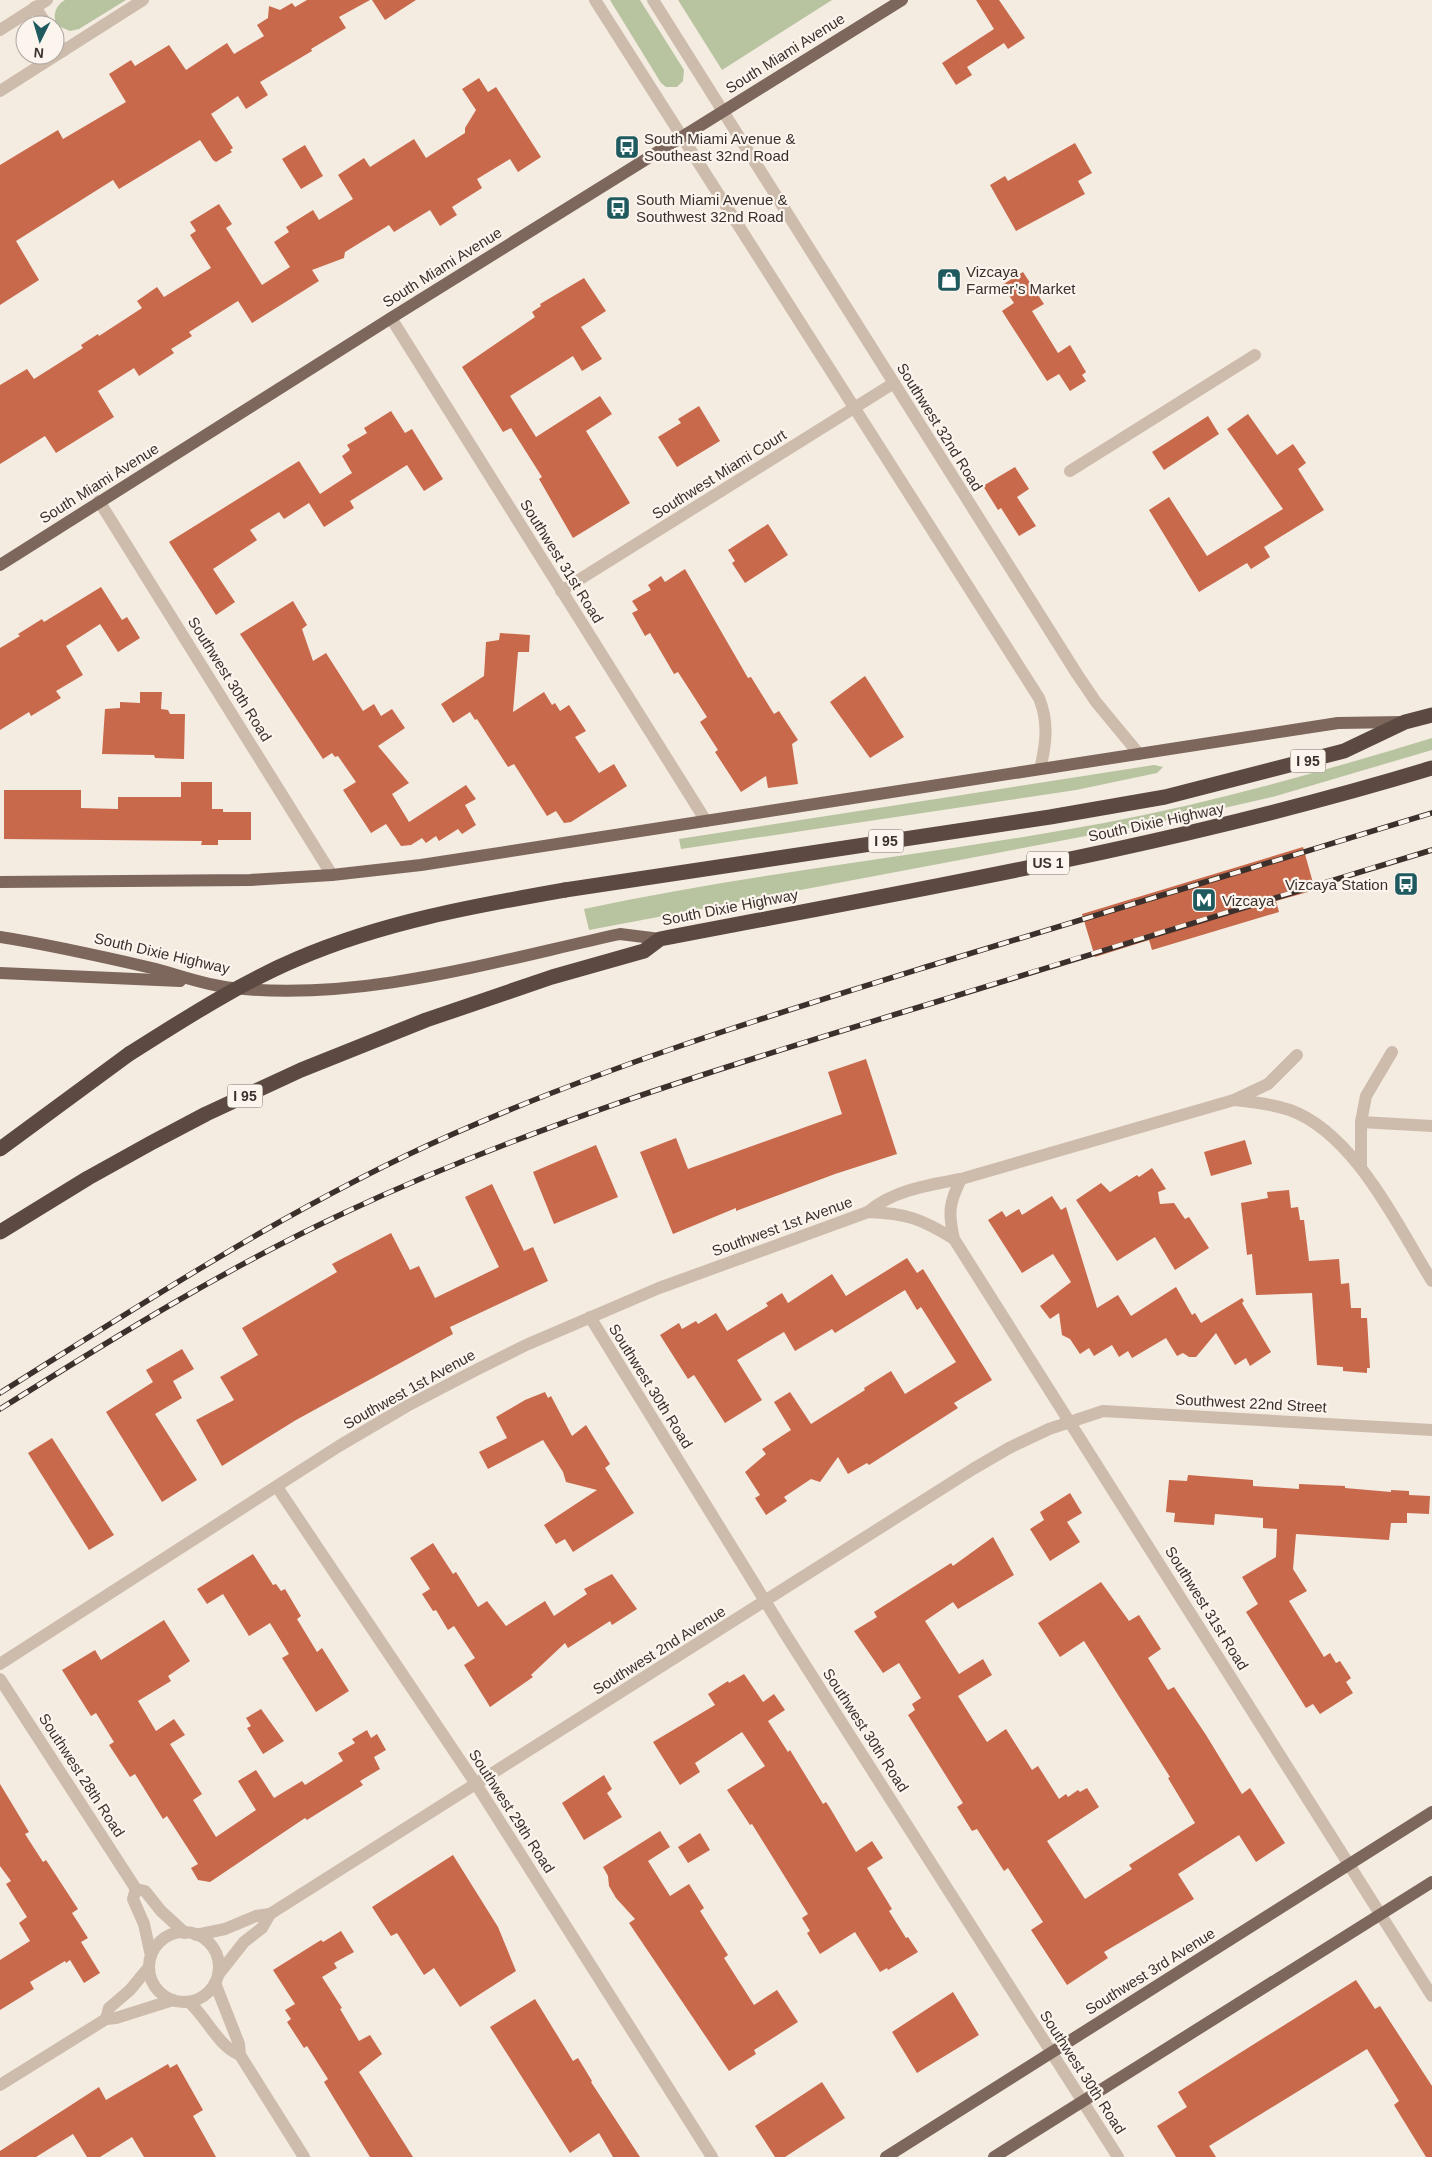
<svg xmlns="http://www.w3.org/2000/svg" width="1432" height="2157" font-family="Arial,sans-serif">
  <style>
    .green { fill: #b8c4a0 }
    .building { fill: #c8694b }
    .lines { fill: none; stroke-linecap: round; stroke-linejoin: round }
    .minor { stroke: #cdbbac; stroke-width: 12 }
    .major { stroke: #7d675c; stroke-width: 12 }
    .highway { stroke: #5c4a42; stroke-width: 15 }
    .rail-casing { stroke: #3b302b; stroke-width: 5.5 }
    .rail { stroke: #fbf5ee; stroke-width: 4; stroke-dasharray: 11; stroke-linecap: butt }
    .highway-bridge { stroke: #5c4a42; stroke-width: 15 }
    .labels { text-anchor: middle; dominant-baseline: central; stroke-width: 4.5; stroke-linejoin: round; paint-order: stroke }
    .shield { fill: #fbf5ee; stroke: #756b66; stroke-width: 1 }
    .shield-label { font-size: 14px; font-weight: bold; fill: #3b302b }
    .street-label { font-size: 15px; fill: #3b302b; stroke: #fbf5ee }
    .poi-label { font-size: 15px; fill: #3b302b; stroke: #fbf5ee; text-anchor: start }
  </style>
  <rect width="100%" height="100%" fill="#f4ebe1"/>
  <!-- green -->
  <g class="green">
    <path d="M65,0H126L79,29L70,31L56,25C53,14 55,6 65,0Z"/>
    <path d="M610,0H640L684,70L683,81L677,87H666L661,83Z"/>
    <path d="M678,0H832L722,70Z"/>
    <path d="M1432,738V750L1276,796L1176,819L589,930L584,909C756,872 931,855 1104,823C1215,802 1324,771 1432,738Z"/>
    <path d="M1154,765L1163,767L1157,773L1076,790L681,849L679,839Z"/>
  </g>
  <!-- building -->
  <g class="building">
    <path d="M307,0H370L339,17L346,28L311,49L312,51L260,82L268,95L246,109L238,96L211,114L233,148L230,150L232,152L216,162L213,160L200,140L119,189L113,180L16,241L39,280L0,305V165L58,130L63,139L126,102L109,74L131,60L135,66L169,45L186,70L227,43L234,54L264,36L257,25L268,18L269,6L280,10L292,3L295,7Z"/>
    <path d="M372,0H416L385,20Z"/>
    <path d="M976,0H999L1025,38L1008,49L1004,43L967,67L972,75L956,85L942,63L994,29Z"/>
    <path d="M479,78L488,92L496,87L541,157L518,172L510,159L477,179L482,188L452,207L457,215L440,226L430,210L394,232L389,225L345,252L344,258L312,270L319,281L252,323L238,301L189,332L192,336L171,349L174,353L139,376L134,368L98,391L114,417L56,453L45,436L0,464V385L27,369L34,379L83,348L81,345L98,334L99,336L142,308L137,301L157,287L164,297L211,268L190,235L196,231L190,222L219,204L232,224L226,228L262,285L290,267L274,242L289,232L286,227L313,210L319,220L353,199L338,175L364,158L370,167L414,139L426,158L465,133V128L476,110L462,89Z"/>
    <path d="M1075,143L1092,173L1078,181L1085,194L1016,231L990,185L1005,176L1008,181Z"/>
    <path d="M305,145L323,176L301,189L282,159Z"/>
    <path d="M1023,272L1044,304L1032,311L1058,353L1070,345L1086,372L1082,375L1086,381L1070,391L1059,374L1047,381L1002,311L1014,303L1002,285Z"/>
    <path d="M584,278L606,311L581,327L602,359L582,371L573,356L510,396L536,437L600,396L612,414L586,431L630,503L573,538L539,479L542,477L511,428L503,432L462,367L535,317L532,312L541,306L540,304Z"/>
    <path d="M699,406L720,441L677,467L658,437L681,423L678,419Z"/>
    <path d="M391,411L405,433L412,429L443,479L424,491L407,465L350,501L354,508L324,527L309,503L284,519L279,512L250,530L257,540L213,569L235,602L216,615L169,542L299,461L320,494L352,473L342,456L350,450L347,445L367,433L364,428Z"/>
    <path d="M1248,414L1277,455L1293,444L1306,463L1298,469L1324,510L1264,547L1270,557L1251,569L1247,563L1199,592L1149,510L1169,497L1207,556L1283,509L1227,429Z"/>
    <path d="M1208,416L1219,434L1164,470L1152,452Z"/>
    <path d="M1015,467L1029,489L1017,497L1036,526L1019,536L1001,508L998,510L983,486Z"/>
    <path d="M768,524L788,555L745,583L732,563L735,561L728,550Z"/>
    <path d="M685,569L748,678L751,677L774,714L779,711L798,740L792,744L798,784L768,788L766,776L741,792L715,752L718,750L700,722L707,717L678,672L674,674L650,633L645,636L632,613L638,610L632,601L651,590L648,585L661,576L665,582Z"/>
    <path d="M101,587L122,620L127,617L140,638L118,652L100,624L66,646L83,675L56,691L61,698L31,716L29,712L0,730V648L20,636L18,634L42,619L44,622Z"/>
    <path d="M293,601L307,625L302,629L313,661L326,653L363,711L374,704L381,716L392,709L405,728L378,746L409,783L392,794L409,822L466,785L476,799L465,805L476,825L462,834L458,829L439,841L436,836L426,843L422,838L411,845L401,846L386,824L371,833L343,790L356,782L338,756L335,757L332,753L323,759L240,634Z"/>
    <path d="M500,633L530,635L529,652H518L513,712L544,692L552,705L555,703L560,711L569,705L586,731L575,737L599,773L614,764L627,786L571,822L564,823L556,811L547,816L514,764L508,767L477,719L475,720L470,712L453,723L441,704L484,676L486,642L499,640Z"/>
    <path d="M865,676L904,737L870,758L830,702Z"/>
    <path d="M140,692H162L161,709L168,710L170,714H185L184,759L155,758L154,755L102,754L105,709L120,708V702L140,703Z"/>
    <path d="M181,782H212V809H223V812H251V840H218V845H201L202,841L4,839V790H81V808L118,809V797H181Z"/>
    <path d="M1303,847L1315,890L1276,901L1279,912L1152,950L1149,940L1095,957L1082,914Z"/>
    <path d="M866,1059L897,1154L835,1174L736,1211V1208L673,1234L640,1152L676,1138L688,1169L842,1114L828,1072Z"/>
    <path d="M1245,1140L1252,1164L1211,1176L1204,1152Z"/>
    <path d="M596,1145L618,1197L554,1224L533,1172Z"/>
    <path d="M1152,1168L1166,1189L1158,1192L1160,1204L1174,1203L1185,1219L1189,1217L1209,1248L1175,1270L1155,1237L1117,1261L1076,1200L1101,1183L1110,1192L1137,1175L1139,1177Z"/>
    <path d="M492,1184L524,1251L533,1247L548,1281L450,1327L453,1334L296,1420L222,1466L196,1420L234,1400L220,1377L258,1355L242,1328L337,1272L332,1264L391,1233L410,1270L419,1266L435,1298L499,1267L465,1197Z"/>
    <path d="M1289,1190L1291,1208L1298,1207L1300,1220H1304L1309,1261L1339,1259L1341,1284L1349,1283L1351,1308H1361V1318H1367L1370,1368H1367V1373L1343,1371V1367L1317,1365L1312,1293L1256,1295L1252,1254L1247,1255L1241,1203L1268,1198L1267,1192Z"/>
    <path d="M1052,1196L1061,1210L1066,1207L1097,1308L1118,1295L1131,1316L1176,1287L1192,1315L1195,1313L1201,1323L1242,1298L1244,1301L1242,1303L1271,1352L1250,1366L1246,1358L1235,1365L1216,1333L1196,1357H1189L1183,1353L1177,1356L1166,1338L1132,1358L1128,1351L1119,1357L1112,1345L1094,1356L1089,1348L1080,1354L1070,1339L1062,1335L1059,1313L1050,1319L1040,1306L1071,1282L1053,1254L1022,1273L988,1220L1002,1211L1006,1217L1019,1209L1022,1215Z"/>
    <path d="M907,1258L917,1273L923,1269L992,1380L954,1403L958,1408L869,1465L867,1463L848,1474L838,1457L820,1482L811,1479L784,1497L787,1501L766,1515L755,1498L760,1495L745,1472L766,1454L762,1449L791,1430L774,1402L790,1392L811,1424L865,1390L864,1388L891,1371L905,1394L956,1362L921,1307L917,1310L905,1290L835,1333L832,1329L795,1351L784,1332L737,1360L762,1400L725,1423L694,1375L688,1379L660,1335L679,1323L682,1329L696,1321L698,1324L716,1313L727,1331L768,1306L766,1303L782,1293L788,1303L832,1274L846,1296Z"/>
    <path d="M182,1349L194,1369L173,1381L182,1398L155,1414L197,1480L162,1502L106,1412L153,1382L146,1370Z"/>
    <path d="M545,1392L548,1398L551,1396L572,1436L586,1425L610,1464L605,1468L634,1513L573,1552L565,1539L556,1544L544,1525L597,1490L566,1482L563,1472L543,1440L488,1469L479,1452L507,1438L496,1417L525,1400Z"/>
    <path d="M52,1438L114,1535L89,1550L28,1453Z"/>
    <path d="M1188,1475L1253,1480V1486L1299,1489V1484L1345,1486V1488L1391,1492V1490L1409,1491V1495L1430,1496L1429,1514L1407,1513V1523H1391L1389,1540L1296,1534L1293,1569L1307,1591L1289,1601L1324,1657L1330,1653L1336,1663L1340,1661L1351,1678L1346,1682L1353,1693L1320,1714L1313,1704L1306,1708L1246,1612L1258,1604L1242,1577L1276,1557L1277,1529L1263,1528V1518L1215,1514L1214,1525L1174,1522L1175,1513L1166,1512L1169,1480L1187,1481Z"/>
    <path d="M1070,1493L1082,1513L1067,1522L1080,1542L1050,1561L1030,1529L1044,1520L1040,1512Z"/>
    <path d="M993,1537L1014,1575L958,1609L953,1602L925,1621L959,1674L983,1659L992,1675L958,1696L987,1742L1006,1729L1032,1770L1038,1766L1059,1799L1066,1794L1068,1797L1078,1790L1080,1792L1087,1788L1099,1807L1047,1841L1085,1899L1132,1869L1129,1865L1195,1823L1168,1778L1170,1777L1084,1641L1060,1657L1038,1623L1101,1582L1129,1621L1139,1615L1161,1649L1148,1658L1168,1690L1174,1687L1206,1735L1242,1794L1250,1788L1285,1843L1256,1862L1239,1835L1178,1874L1194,1899L1104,1952L1108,1958L1067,1985L1031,1930L1043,1922L1008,1868L1004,1871L977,1829L972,1831L957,1807L963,1803L908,1715L915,1710L912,1704L921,1698L899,1663L883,1673L854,1631L877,1617L874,1612L951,1563L953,1566Z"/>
    <path d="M433,1543L453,1574L456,1572L478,1607L487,1601L506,1626L545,1601L554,1616L587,1594L584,1589L612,1574L637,1609L612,1625L610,1621L568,1648L565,1643L531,1675L533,1677L490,1707L464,1665L475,1658L454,1626L448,1630L436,1610L433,1611L422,1594L430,1589L410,1558Z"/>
    <path d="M253,1554L273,1585L276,1584L281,1591L285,1589L301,1616L297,1619L317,1652L322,1648L349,1691L316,1712L282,1658L289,1654L270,1623L249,1636L223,1594L207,1604L197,1589Z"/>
    <path d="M164,1620L190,1661L168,1676L171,1681L138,1701L156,1731L174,1719L185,1735L170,1744L202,1794L193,1800L216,1837L256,1810L238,1781L256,1770L274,1798L302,1781L305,1785L343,1761L338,1753L355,1743L352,1739L367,1730L371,1738L377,1734L386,1750L374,1757L380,1769L360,1781L363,1785L307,1820L305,1818L210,1882L198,1880L191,1868L198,1864L167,1816L163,1819L135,1774L130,1777L109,1745L114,1742L96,1713L91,1716L62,1670L95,1650L101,1660Z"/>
    <path d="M744,1674L763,1702L774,1694L785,1710L768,1721L788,1752L790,1750L823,1804L826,1802L830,1808L856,1852L872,1841L883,1858L867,1868L892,1909L889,1911L906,1938L908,1937L918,1952L888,1970L887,1968L880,1972L855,1932L820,1954L807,1933L810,1931L802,1918L808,1914L752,1824L750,1825L727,1790L765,1766L742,1732L695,1763L700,1772L680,1785L653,1742L715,1705L708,1694L728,1681L729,1683Z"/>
    <path d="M261,1709L284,1741L263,1754L247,1728L251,1726L246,1718Z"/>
    <path d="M604,1775L612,1789L607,1793L622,1817L584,1840L562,1803Z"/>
    <path d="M0,1784L29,1832L25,1834L43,1862L46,1860L78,1909L72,1913L88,1938L81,1942L100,1973L84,1983L70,1960L66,1963L65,1961L30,1982L34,1989L0,2010V1960L30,1941L19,1923L27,1917L6,1884L11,1881L0,1866Z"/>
    <path d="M660,1831L670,1847L648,1861L670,1896L689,1884L704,1908L700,1911L728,1955L724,1958L754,2005L777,1990L798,2022L754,2050L756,2054L729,2071L629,1923L635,1919L616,1898L609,1886L608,1876L603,1867Z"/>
    <path d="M700,1833L710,1850L688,1863L678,1847Z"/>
    <path d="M453,1855L498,1927L516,1971L460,2007L434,1968L424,1975L397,1933L391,1936L372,1907Z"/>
    <path d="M341,1931L354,1952L334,1963L337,1968L322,1977L342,2008L340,2009L359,2041L370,2035L382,2054L359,2072L413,2157H370L324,2082L328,2079L307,2046L304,2048L287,2022L291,2019L285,2010L295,2004L273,1970L321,1940L323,1942Z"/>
    <path d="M1356,1980L1375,2009L1380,2006L1432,2086V2157H1426L1394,2105L1399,2101L1367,2049L1209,2146L1216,2157H1176L1157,2126L1187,2107L1178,2092Z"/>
    <path d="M953,1992L979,2035L917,2073L892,2032Z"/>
    <path d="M535,1999L573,2061L578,2058L592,2081L591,2082L640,2157H613L599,2133L570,2153L490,2027Z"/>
    <path d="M168,2064L170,2068L177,2064L203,2110L193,2116L216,2157H144L132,2137L100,2157H87L73,2134L36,2157H0V2151L99,2087L106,2100Z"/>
    <path d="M822,2082L845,2118L785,2157H775L755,2126Z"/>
  </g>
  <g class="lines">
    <!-- minor -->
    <g class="minor">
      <path d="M595,0L1039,698C1049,722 1046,745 1040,769"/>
      <path d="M653,0L1077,674L1096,702L1139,754"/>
      <path d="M35,7L47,25"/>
      <path d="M0,30L47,0"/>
      <path d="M55,38L63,51"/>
      <path d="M0,91L143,0"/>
      <path d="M391,318L706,821"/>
      <path d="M1070,471L1255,355"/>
      <path d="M99,501L332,875"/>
      <path d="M561,591L894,383"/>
      <path d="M1234,1100C1253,1102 1272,1104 1290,1110C1355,1134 1397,1225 1432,1281"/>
      <path d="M1361,1122L1432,1126"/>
      <path d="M1361,1166V1122L1366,1096L1392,1052"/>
      <path d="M961,1179C949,1203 948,1213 954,1239L1432,1996"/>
      <path d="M868,1212C893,1190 929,1185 961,1179L1234,1100L1268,1084L1297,1055"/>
      <path d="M590,1317L786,1635L1118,2157"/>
      <path d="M277,1487L476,1784L712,2157"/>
      <path d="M0,1664L339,1446L407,1406L476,1370L526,1345L659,1288L868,1212C906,1213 922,1219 954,1239"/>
      <path d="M0,1679L136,1889L145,1891L161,1911L185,1933"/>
      <path d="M136,1889L133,1899L144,1924L151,1956"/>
      <circle cx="184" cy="1967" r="35"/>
      <path d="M196,1935L225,1929L256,1916L270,1914L973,1469L1009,1448L1049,1429L1103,1411L1432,1430"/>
      <path d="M218,1975L244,1942L262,1928L270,1914"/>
      <path d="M215,1983L239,2044L240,2055L304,2157"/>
      <path d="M189,2002C207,2018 218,2046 240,2055"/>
      <path d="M106,2019L109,2008L130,1990L149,1967"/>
      <path d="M0,2085L106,2019L116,2018L173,2000"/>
    </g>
    <!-- major -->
    <g class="major">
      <path d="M0,565L391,318L902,0"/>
      <path d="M0,882L250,880L332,875L421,865L1338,723L1403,722"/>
      <path d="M0,937C52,945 104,957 156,969C182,976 205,985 233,988C362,1002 495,961 620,934L660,939"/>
      <path d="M0,973L180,981"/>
      <path d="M886,2157L1432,1812"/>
      <path d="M994,2157L1432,1882"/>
    </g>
    <!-- highway -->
    <g class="highway">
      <path d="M565,890L1050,817L1165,797L1344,751L1405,722L1432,715"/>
      <path d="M0,1149L129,1054"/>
      <path d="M0,1232L88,1178L151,1143L206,1114L301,1070L426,1020L552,977L644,951L660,939C919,889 1179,845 1432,768"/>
    </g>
    <defs>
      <g id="rail">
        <path d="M0,1393C147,1301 294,1204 453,1134C611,1064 775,1014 939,963C1103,913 1268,863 1432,813"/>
        <path d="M0,1409C112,1339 224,1269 344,1213C527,1127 720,1068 913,1009C1086,955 1259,902 1432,850"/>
      </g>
    </defs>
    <!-- rail casing -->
    <use href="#rail" class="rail-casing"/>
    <!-- rail -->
    <use href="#rail" class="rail"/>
    <!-- highway-bridge -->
    <path class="highway-bridge" d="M129,1054C183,1020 238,984 297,959C383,922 474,906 565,890"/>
  </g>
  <!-- icons -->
  <defs>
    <symbol id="bus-square" viewBox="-11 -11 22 22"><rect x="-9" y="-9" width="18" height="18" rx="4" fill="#1f5a5e" stroke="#fbf5ee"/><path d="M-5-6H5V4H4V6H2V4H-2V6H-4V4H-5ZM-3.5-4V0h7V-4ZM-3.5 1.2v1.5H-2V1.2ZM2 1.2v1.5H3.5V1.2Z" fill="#fff"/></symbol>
    <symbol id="shop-square" viewBox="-11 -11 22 22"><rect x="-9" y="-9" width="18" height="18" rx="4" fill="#1f5a5e" stroke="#fbf5ee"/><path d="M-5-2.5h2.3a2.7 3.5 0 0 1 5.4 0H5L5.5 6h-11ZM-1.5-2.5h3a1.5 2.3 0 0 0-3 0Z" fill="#fff"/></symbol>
    <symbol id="metro-square" viewBox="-11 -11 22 22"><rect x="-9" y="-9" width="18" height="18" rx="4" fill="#1f5a5e" stroke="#fbf5ee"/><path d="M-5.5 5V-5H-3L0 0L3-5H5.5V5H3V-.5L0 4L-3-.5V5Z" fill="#fff"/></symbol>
  </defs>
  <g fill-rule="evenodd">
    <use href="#bus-square" x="613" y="133" width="28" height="28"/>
    <use href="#bus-square" x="604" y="194" width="28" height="28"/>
    <use href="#shop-square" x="935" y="266" width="28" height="28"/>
    <use href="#bus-square" x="1392" y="870" width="28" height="28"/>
    <use href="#metro-square" x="1190" y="886" width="28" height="28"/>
  </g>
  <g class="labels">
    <!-- shield labels -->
    <g class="shield">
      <rect x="1290.5" y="749.5" width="35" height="23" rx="4"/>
      <rect x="868.5" y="829.5" width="35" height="23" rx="4"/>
      <rect x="1027" y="851.5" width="42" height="23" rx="4"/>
      <rect x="227.5" y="1084.5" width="35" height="23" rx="4"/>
    </g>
    <g class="shield-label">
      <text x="1308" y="761">I 95</text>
      <text x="886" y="841">I 95</text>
      <text x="1048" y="863">US 1</text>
      <text x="245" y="1096">I 95</text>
    </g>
    <!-- street labels -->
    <g class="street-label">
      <text transform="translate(785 53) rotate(-32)">South Miami Avenue</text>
      <text transform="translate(442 267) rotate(-32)">South Miami Avenue</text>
      <text transform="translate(940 427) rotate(58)">Southwest 32nd Road</text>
      <text transform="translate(719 474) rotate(-32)">Southwest Miami Court</text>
      <text transform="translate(99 483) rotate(-32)">South Miami Avenue</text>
      <text transform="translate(562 561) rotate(58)">Southwest 31st Road</text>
      <text transform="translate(230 679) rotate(58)">Southwest 30th Road</text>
      <text transform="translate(1156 822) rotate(-12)">South Dixie Highway</text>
      <text transform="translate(730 907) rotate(-11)">South Dixie Highway</text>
      <text transform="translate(162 953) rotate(13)">South Dixie Highway</text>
      <text transform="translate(782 1226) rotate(-20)">Southwest 1st Avenue</text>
      <text transform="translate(651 1386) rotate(58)">Southwest 30th Road</text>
      <text transform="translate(409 1389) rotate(-29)">Southwest 1st Avenue</text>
      <text transform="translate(1251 1403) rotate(3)">Southwest 22nd Street</text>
      <text transform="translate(1207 1608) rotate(58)">Southwest 31st Road</text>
      <text transform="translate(659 1650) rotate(-32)">Southwest 2nd Avenue</text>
      <text transform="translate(866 1730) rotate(57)">Southwest 30th Road</text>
      <text transform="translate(82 1775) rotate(57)">Southwest 28th Road</text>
      <text transform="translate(512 1811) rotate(57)">Southwest 29th Road</text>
      <text transform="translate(1150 1971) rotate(-32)">Southwest 3rd Avenue</text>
      <text transform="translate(1083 2072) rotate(57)">Southwest 30th Road</text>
    </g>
    <!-- poi labels -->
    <g class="poi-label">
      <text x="644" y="138">South Miami Avenue &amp;<tspan x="644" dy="17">Southeast 32nd Road</tspan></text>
      <text x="636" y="199">South Miami Avenue &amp;<tspan x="636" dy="17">Southwest 32nd Road</tspan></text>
      <text x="966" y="271">Vizcaya<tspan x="966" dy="17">Farmer’s Market</tspan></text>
      <text x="1388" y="884" text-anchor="end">Vizcaya Station</text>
      <text x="1222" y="900">Vizcaya</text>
    </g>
  </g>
  <!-- north arrow -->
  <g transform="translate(40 40) rotate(185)"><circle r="24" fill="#fbf5ee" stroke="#aea6a0"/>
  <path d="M0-4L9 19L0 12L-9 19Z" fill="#1f5a5e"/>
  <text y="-8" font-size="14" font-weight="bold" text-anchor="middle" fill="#3b302b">N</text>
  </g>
</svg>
